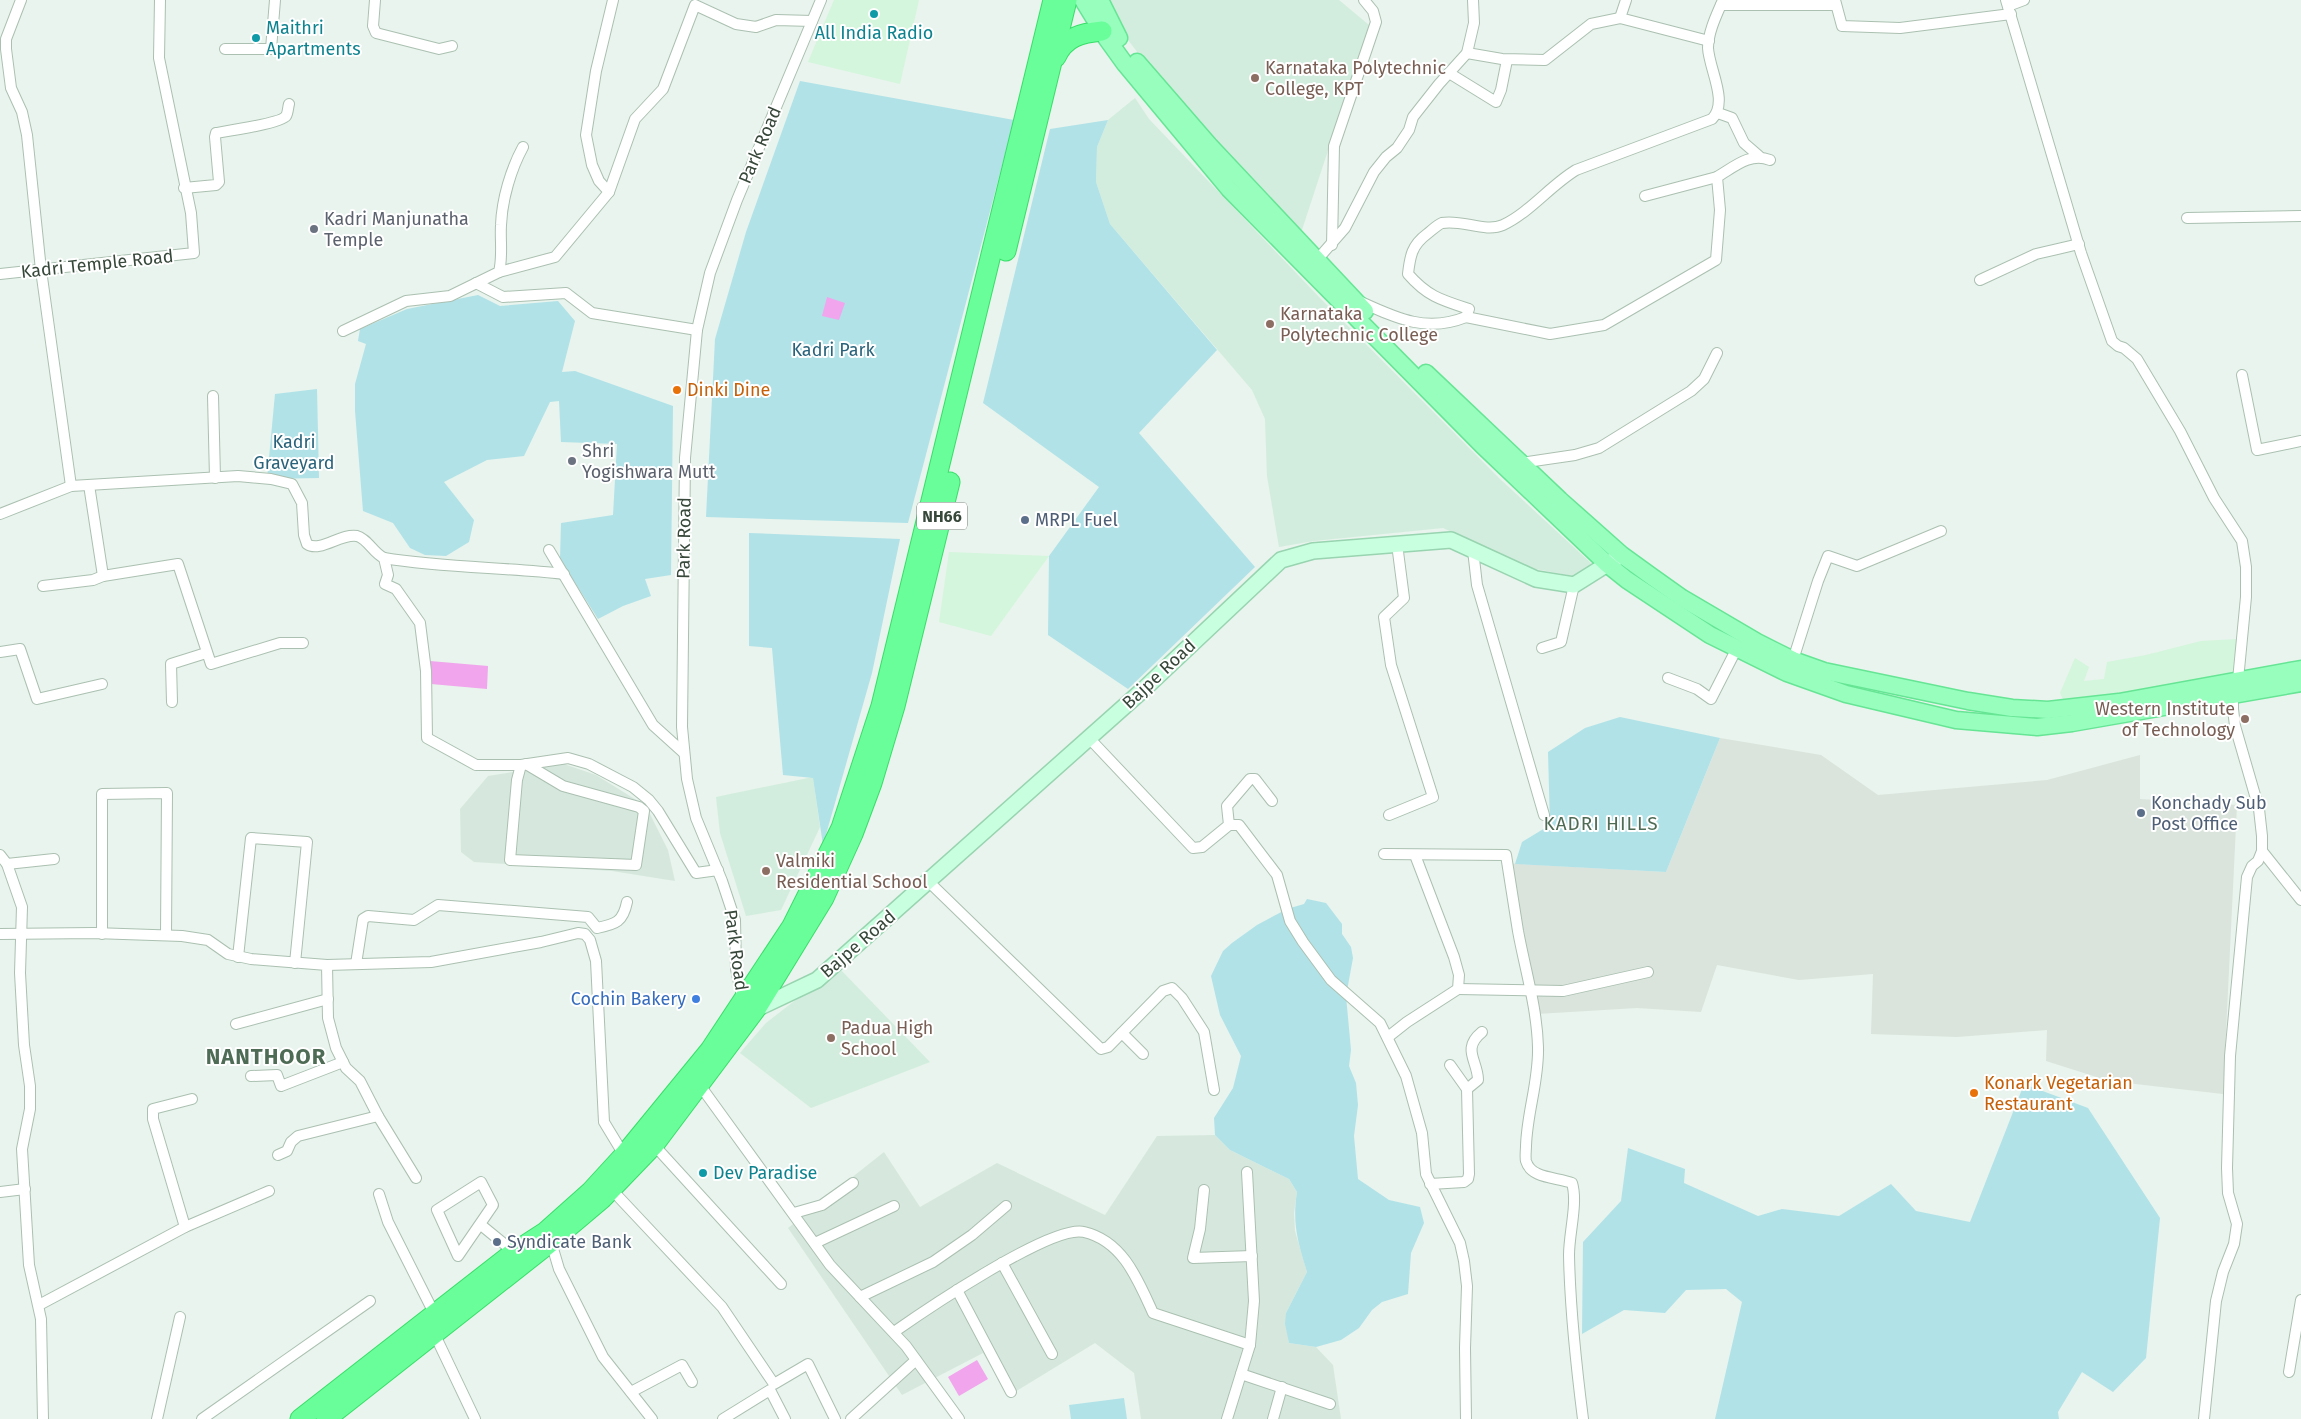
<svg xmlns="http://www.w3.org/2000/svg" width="2301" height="1419" font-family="'Fira Sans',sans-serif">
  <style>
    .residential { fill: #d6e8dd }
    .commercial { fill: #d4f6dc }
    .industrial { fill: #dae4dc }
    .education { fill: #d2eddd }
    .green { fill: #b1e2e8 }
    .water { fill: #f1a5ec }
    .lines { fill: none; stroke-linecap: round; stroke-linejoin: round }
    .street-casing { stroke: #abc0b1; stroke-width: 12 }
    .secondary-casing { stroke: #98d4b0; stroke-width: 18 }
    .primary-casing { stroke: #66e594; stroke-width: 19 }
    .highway-casing { stroke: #38de69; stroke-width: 21 }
    .street { stroke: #fff; stroke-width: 10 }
    .secondary { stroke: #c8ffdf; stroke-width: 15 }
    .primary { stroke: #97febe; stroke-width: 16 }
    .highway { stroke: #69fe9a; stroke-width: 19 }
    .culture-dot { fill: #0f9aa8; stroke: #fff; stroke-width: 2 }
    .education-dot { fill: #8d6e63; stroke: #fff; stroke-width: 2 }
    .worship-dot { fill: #6b7280; stroke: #fff; stroke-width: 2 }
    .food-dot { fill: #e8710a; stroke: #fff; stroke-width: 2 }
    .service-dot { fill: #5c6f8a; stroke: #fff; stroke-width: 2 }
    .shop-dot { fill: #3f7fe0; stroke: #fff; stroke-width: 2 }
    .labels { text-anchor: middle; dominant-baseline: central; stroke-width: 4; stroke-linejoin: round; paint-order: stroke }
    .shield { fill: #fff; stroke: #737f76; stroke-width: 1 }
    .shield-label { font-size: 16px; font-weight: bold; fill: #37483b }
    .culture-label { font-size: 18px; fill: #0d838f; stroke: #fff; text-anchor: start }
    .education-label { font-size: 18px; fill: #785e54; stroke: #fff; text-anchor: start }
    .street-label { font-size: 18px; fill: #37483b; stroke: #fff }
    .worship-label { font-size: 18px; fill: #5b616d; stroke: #fff; text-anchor: start }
    .park-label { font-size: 18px; fill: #29637b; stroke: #fff }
    .food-label { font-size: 18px; fill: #c56008; stroke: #fff; text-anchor: start }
    .service-label { font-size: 18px; fill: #4e5e75; stroke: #fff; text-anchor: start }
    .shop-label { font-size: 18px; fill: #366cbe; stroke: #fff; text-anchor: end }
    .neighbourhood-label { font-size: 19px; letter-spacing: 1px; fill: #4e6b55; stroke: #fff }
    .district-label { font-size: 22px; font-weight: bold; letter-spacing: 1px; fill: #4e6b55; stroke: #fff }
  </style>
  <rect width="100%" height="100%" fill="#e8f4ed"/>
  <!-- residential -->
  <g class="residential">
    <path d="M564,764L596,775L646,806L668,850L675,881L612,871L474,862L461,852L460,809L488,776Z"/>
    <path d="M1215,1135L1230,1150L1289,1179L1297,1192L1294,1213L1295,1231L1307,1272L1286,1313L1289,1343L1316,1347L1333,1365L1341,1419H1141L1134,1373L1095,1343L1008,1396L983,1353L902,1395L788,1228L884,1152L920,1207L997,1163L1105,1215L1157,1136Z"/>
  </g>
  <!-- commercial -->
  <g class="commercial">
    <path d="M834,0H919L900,84L808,62Z"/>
    <path d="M949,552L1049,556L991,636L939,622Z"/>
    <path d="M2238,639L2234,672L2156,689L2099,697L2063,699L2060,693L2075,658L2089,667L2084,681L2104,679L2107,662L2146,655L2201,641Z"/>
  </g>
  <!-- industrial -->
  <path class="industrial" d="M1720,738L1821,755L1878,795L2047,780L2140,755V799L2237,805L2223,1094L2109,1081L2046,1061L2047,1030L1957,1037L1871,1034L1873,974L1799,980L1717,965L1701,1012L1637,1008L1537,1014L1502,863L1666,872Z"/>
  <!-- education -->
  <g class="education">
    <path d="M1107,0H1339L1369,25L1299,239L1200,132L1113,21Z"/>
    <path d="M1135,98L1149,119L1319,297L1500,479L1592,564L1573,576L1530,568L1443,528L1314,541L1279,547L1267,476L1265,419L1252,390L1110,224L1096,182L1097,147L1108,120Z"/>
    <path d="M813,777L820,827L781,910L746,916L720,833L716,797Z"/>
    <path d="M838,967L930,1062L811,1108L740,1053L766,1023Z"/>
  </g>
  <!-- green -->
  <g class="green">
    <path d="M800,81L1014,120L908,523L706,517L715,339L746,232Z"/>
    <path d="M1108,120L1097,147L1096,182L1110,224L1217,350L1139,433L1255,567L1128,689L1048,635L1049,556L1099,487L983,403L1050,129Z"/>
    <path d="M478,295L500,306L558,301L575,321L562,372L575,371L673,406L671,575L645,579L651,596L623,606L598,619L560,559L561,523L613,515L617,444L561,442L559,401L550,402L524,456L487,460L444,482L474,520L469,542L446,556L425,555L410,548L393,523L363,511L355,411V384L366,344L358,341L360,329L407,309Z"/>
    <path d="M317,389L319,478L267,479L275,394Z"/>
    <path d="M749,533L900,539L872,673L823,845L813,778L783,775L772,648L749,646Z"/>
    <path d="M1620,717L1720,738L1666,872L1515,864L1522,842L1550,825L1548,752L1585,728Z"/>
    <path d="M1307,899L1326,903L1342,924V934L1351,947L1353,958L1346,996L1351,1050L1349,1066L1356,1083L1358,1105L1354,1136L1358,1179L1389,1200L1420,1207L1424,1223L1411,1253L1408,1294L1382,1302L1372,1310L1359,1328L1341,1340L1316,1347L1289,1343L1285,1324L1286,1313L1307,1272C1298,1242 1292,1224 1297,1192L1289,1179L1230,1150L1215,1135L1214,1118L1233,1088L1241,1056L1220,1015L1211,976L1223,951L1232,943L1257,925L1287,909L1304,904Z"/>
    <path d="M2024,1084L2088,1108L2160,1218L2146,1358L2113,1392L2082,1372L2058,1412L2059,1419H1715L1742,1302L1726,1289L1686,1290L1665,1313L1624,1310L1582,1334L1583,1242L1621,1201L1628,1148L1685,1169L1684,1183L1758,1216L1782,1209L1839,1216L1891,1184L1916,1211L1970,1222Z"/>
    <path d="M1124,1398L1127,1419H1071L1069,1405Z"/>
  </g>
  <!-- water -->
  <g class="water">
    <path d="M827,297L845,303L839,320L822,316Z"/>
    <path d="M430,661L488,666L487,689L431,684Z"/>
    <path d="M977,1360L988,1379L959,1396L948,1377Z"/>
  </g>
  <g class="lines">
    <defs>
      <g id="street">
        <path d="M21,0L6,39V49L11,88L22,112L27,135L41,270L71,486"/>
        <path d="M375,0L373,26L376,33L439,49L452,46"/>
        <path d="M1626,0L1620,18L1709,41"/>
        <path d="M1835,0L1842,26L1900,28L2011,14"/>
        <path d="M2006,0L2081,253L2112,341L2118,346L2124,348L2137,359L2180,431L2214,498L2242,541L2246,567V597L2238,680L2233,694V709L2235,726L2259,809L2262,836V851L2258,861L2252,866L2247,877L2230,1056L2227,1168L2228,1193L2237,1224L2234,1244L2223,1272L2216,1301L2204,1419"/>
        <path d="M1721,5H1835"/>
        <path d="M2008,6L2024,0"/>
        <path d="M225,49H271L275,0"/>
        <path d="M1467,53L1502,59L1545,60L1591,24L1620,18"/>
        <path d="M1449,73L1496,102L1501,90L1507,60"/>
        <path d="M1718,113L1732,118L1744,143L1759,156"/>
        <path d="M184,188L216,185L219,182L215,137L216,133C228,131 281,123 286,116C288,113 288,107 289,104"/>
        <path d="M609,192L599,181L592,165L586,135L596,71L613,0"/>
        <path d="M1645,196L1717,177"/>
        <path d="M2187,218L2301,216"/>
        <path d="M1332,245L1334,146L1376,22L1373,11L1364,0"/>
        <path d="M1316,261L1345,228L1374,172L1386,157L1397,148L1409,130L1413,117L1439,84L1467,53L1474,23L1473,0"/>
        <path d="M499,272L555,257L609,192L635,119L663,89L695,5L736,24L756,27L776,20L812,21"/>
        <path d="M0,274L194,253L191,213L159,58L160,0"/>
        <path d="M1980,280L2036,254L2079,244"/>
        <path d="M476,283L503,297L566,293L592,313L697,330"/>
        <path d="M1359,301C1396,318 1426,333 1466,317L1469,309C1441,300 1427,296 1408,274C1410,256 1412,245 1427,234C1431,231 1437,225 1442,223C1462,219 1485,233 1503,225C1529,213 1551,185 1576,170L1712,119C1729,102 1709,69 1708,48C1708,32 1717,14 1723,0"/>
        <path d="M1466,317L1550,334L1604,325L1716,260L1720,210L1717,177C1734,167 1750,152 1770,160"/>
        <path d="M343,331L406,301L450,296L499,272C503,256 500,241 501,225C502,199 511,169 523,147"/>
        <path d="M2242,375L2257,450L2301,441"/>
        <path d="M213,396L215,478"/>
        <path d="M1521,463L1575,455L1599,448L1691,391L1704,379L1717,353"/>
        <path d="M89,485L103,576L178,564L211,664L280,643H303"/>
        <path d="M0,514L71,486L238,476L271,479L292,484L302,503L304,535L307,544C320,553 341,533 357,536C368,539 373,553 384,558L388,575L385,584L396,589L420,623L426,671L427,738L476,765H521L568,758L589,764L633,787L649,800L658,811L696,873L718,870"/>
        <path d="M549,550L653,725L684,753"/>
        <path d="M1473,550L1477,585L1544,815"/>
        <path d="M384,558C444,568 504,567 564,574"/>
        <path d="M43,586L93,580L103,576"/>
        <path d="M1542,648L1561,642L1574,585"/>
        <path d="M0,652L20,649L37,699L102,684"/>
        <path d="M1793,660L1818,581L1828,556L1857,566L1941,531"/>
        <path d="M1668,678L1697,689L1711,699L1737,648"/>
        <path d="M172,702L171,664L206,653"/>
        <path d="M1089,738L1193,848L1202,847L1229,825L1227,806L1250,779H1255L1272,801"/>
        <path d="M521,765L517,780L510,860L636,865L644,811L639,807L563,786L526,764"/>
        <path d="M1389,815L1433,797L1391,665L1384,617L1404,598L1397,544"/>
        <path d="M1229,825H1239L1277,875L1290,921L1303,942L1331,980L1380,1023L1406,1076L1422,1133L1426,1174L1460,1243L1464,1261L1467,1286L1465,1348L1466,1419"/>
        <path d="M2262,851L2301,900"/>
        <path d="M1384,854L1506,855C1510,880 1514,906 1518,931C1525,969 1537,1008 1538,1047C1539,1081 1527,1112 1526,1146C1526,1150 1525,1157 1526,1161C1531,1179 1557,1177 1572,1183C1578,1203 1569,1233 1569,1255C1570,1310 1576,1364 1583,1419"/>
        <path d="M0,855L7,864L22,907L20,973L24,1045L30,1086V1109L22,1149L29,1265L41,1319L43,1419"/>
        <path d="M7,864L54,859"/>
        <path d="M928,881L1101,1049L1108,1047L1163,991L1172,988L1182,998L1204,1032L1214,1090"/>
        <path d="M0,934L94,933L182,936L208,940L228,954L251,959L327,965L328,1018L336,1048L346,1068L360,1081L378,1116L416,1178"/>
        <path d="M102,934V794L167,793L166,935"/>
        <path d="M238,957L251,838L307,842L295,963"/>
        <path d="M356,964L363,919L368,916L414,920L438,905L588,917L597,928C616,924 623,922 627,902"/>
        <path d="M327,965L431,962L541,942L578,933L585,934L590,940L596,961L604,1122L624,1155"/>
        <path d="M1458,989L1563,991L1648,972"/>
        <path d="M743,1001L736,969L735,920L722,881L696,818L687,779L682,727L685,458L697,330L710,273L737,200L821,0"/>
        <path d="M236,1024L328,999"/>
        <path d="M1122,1033L1143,1054"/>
        <path d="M1388,1037L1407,1022L1458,989L1459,975L1454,957L1415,855"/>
        <path d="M251,1076L277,1075L281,1086L343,1062"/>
        <path d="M699,1084L830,1265L906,1346L959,1419"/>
        <path d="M1467,1089L1478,1080C1478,1061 1461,1049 1482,1032"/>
        <path d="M654,1145L781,1284"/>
        <path d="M278,1155L287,1151L291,1142L298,1136L378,1116"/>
        <path d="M481,1182L493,1205L458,1256L437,1210Z"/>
        <path d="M1430,1184L1464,1182L1468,1179L1469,1174L1467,1089L1450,1065"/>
        <path d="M612,1190L722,1307L774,1384L808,1364L835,1419"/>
        <path d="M1204,1190L1200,1229L1193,1258L1252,1256"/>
        <path d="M0,1192L25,1189"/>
        <path d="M379,1194L388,1222L435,1315"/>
        <path d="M794,1213L822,1205L853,1183"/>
        <path d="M481,1225L514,1252"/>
        <path d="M185,1227L153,1119V1109L192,1099"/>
        <path d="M551,1242L559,1269L603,1357L652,1419"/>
        <path d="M815,1243L894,1206"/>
        <path d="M1002,1263L1052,1354"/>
        <path d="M957,1290L1011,1392"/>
        <path d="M860,1297L933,1262L972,1235L1006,1206"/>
        <path d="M39,1305L185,1227L269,1191"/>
        <path d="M894,1332C924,1311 1052,1224 1084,1232C1123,1241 1138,1280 1153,1313L1250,1345"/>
        <path d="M434,1333L475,1419"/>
        <path d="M2289,1372L2301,1300"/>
        <path d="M1241,1374L1330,1404"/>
        <path d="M631,1392L682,1365L692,1382"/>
        <path d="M157,1419L180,1317"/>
        <path d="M202,1419L370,1301"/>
        <path d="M723,1419L770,1390L785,1419"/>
        <path d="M851,1419L916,1360"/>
        <path d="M1227,1419L1250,1345L1254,1301L1247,1172"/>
        <path d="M1273,1419L1282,1387"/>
      </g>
      <path id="secondary" d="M754,1008L756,1009L817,980L1144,689L1281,560L1313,551L1451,540L1536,579L1574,585L1617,558"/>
      <g id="primary">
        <path d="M1083,0L1107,39L1125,64L1229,189L1482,445L1607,564L1627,580L1710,635L1787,673L1846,694L1956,720L2037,727L2072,723L2301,683"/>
        <path d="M1100,0L1119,38"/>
        <path d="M1137,62L1209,145L1365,311"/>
        <path d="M1426,373L1560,500L1622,555L1651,576L1682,598L1757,642L1793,660L1824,671L1968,701L2012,708L2048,710L2119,702L2301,669"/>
      </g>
      <g id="highway">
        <path d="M1056,57C1065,37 1081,33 1102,31"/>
        <path d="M1006,251L1067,0"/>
        <path d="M300,1419L514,1252L545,1232L591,1191L624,1155L710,1050L792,926L841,828L881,706L1053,0"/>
        <path d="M326,1419L551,1242L602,1199L654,1145L756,1009L824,898L853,834L872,783L895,706L950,482"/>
      </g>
    </defs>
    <!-- street casing -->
    <use href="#street" class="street-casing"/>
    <!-- secondary casing -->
    <use href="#secondary" class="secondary-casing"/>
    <!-- primary casing -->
    <use href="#primary" class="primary-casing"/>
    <!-- highway casing -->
    <use href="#highway" class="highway-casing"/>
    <!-- street -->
    <use href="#street" class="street"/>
    <!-- secondary -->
    <use href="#secondary" class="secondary"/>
    <!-- primary -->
    <use href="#primary" class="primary"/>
    <!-- highway -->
    <use href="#highway" class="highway"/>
  </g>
  <!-- markers -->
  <g class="culture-dot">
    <circle cx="874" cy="14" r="5"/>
    <circle cx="256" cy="38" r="5"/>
    <circle cx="703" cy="1173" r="5"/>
  </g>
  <g class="education-dot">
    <circle cx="1255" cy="78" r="5"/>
    <circle cx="1270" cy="324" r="5"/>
    <circle cx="2245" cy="719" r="5"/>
    <circle cx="766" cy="871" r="5"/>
    <circle cx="831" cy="1038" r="5"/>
  </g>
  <g class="worship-dot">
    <circle cx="314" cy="229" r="5"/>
    <circle cx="572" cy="461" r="5"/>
  </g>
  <g class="food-dot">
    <circle cx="677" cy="390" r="5"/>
    <circle cx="1974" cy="1093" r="5"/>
  </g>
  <g class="service-dot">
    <circle cx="1025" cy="520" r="5"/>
    <circle cx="2141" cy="813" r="5"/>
    <circle cx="497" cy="1242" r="5"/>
  </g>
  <circle class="shop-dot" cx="696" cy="999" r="5"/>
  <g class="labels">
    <!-- shield labels -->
    <rect class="shield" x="917" y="502.5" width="50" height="27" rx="4"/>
    <g class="shield-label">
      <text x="942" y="516">NH66</text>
    </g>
    <!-- culture labels -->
    <g class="culture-label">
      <text x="266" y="28">Maithri<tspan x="266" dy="21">Apartments</tspan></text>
      <text x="874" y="33" text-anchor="middle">All India Radio</text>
      <text x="713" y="1173">Dev Paradise</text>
    </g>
    <!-- education labels -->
    <g class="education-label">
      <text x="1265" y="68">Karnataka Polytechnic<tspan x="1265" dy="21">College, KPT</tspan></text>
      <text x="1280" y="314">Karnataka<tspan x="1280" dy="21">Polytechnic College</tspan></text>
      <text x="2235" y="709" text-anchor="end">Western Institute<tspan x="2235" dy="21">of Technology</tspan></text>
      <text x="776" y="861">Valmiki<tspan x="776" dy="21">Residential School</tspan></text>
      <text x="841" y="1028">Padua High<tspan x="841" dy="21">School</tspan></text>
    </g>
    <!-- street labels -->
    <g class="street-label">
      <text transform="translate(760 145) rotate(-67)">Park Road</text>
      <text transform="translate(97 264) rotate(-6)">Kadri Temple Road</text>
      <text transform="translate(684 538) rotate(-89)">Park Road</text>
      <text transform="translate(1159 674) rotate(-43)">Bajpe Road</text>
      <text transform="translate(858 944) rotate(-41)">Bajpe Road</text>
      <text transform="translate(736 950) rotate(82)">Park Road</text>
    </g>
    <!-- worship labels -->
    <g class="worship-label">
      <text x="324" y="219">Kadri Manjunatha<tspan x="324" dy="21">Temple</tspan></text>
      <text x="582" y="451">Shri<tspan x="582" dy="21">Yogishwara Mutt</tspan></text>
    </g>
    <!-- park labels -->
    <g class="park-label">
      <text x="833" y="350">Kadri Park</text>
      <text x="294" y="442">Kadri<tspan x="294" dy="21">Graveyard</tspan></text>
    </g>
    <!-- food labels -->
    <g class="food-label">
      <text x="687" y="390">Dinki Dine</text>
      <text x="1984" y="1083">Konark Vegetarian<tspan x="1984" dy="21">Restaurant</tspan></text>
    </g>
    <!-- service labels -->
    <g class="service-label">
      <text x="1035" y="520">MRPL Fuel</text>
      <text x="2151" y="803">Konchady Sub<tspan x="2151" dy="21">Post Office</tspan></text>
      <text x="507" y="1242">Syndicate Bank</text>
    </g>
    <!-- shop labels -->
    <g class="shop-label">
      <text x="686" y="999">Cochin Bakery</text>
    </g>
    <!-- neighbourhood labels -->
    <g class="neighbourhood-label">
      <text x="1601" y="823">KADRI HILLS</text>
    </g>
    <!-- district labels -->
    <g class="district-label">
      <text x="266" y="1056">NANTHOOR</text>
    </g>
  </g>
</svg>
